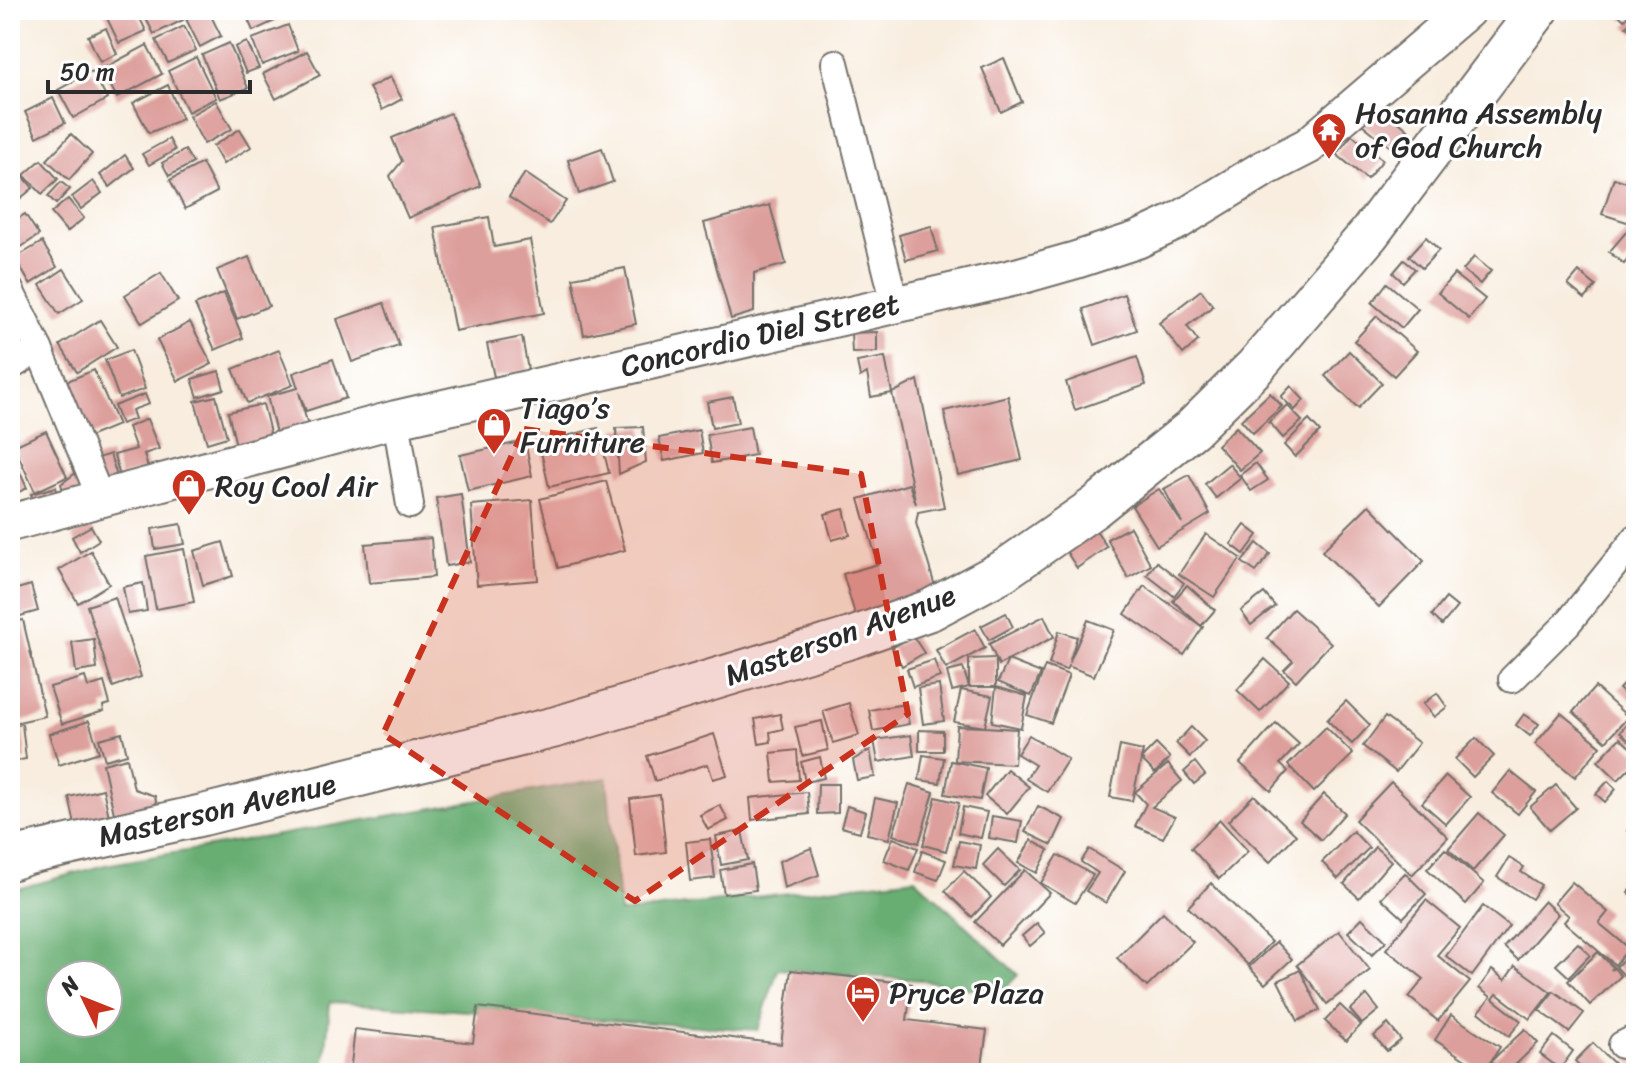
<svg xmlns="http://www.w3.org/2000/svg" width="1646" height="1083" font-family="Sriracha,sans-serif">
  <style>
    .forest { fill: #68ad72; stroke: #4a6c4e; stroke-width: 2; fill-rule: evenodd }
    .building { fill: #dd9f9b }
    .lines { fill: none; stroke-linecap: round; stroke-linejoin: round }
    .minor-casing { stroke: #736f6a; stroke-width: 30 }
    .secondary-casing { stroke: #736f6a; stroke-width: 40 }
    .primary-casing { stroke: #736f6a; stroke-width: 44 }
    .minor { stroke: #fff; stroke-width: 26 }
    .secondary { stroke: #fff; stroke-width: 36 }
    .primary { stroke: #fff; stroke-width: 40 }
    .marked { fill: #c8321e; fill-opacity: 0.2; stroke: #c8321e; stroke-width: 6; stroke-dasharray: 16 10; stroke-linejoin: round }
    .labels { text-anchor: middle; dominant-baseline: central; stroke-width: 6; stroke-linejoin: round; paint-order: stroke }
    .poi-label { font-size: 30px; fill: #2b2b2b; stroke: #fff; text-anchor: start }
    .street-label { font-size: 30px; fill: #2b2b2b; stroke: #fff }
  </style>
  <rect width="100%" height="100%" fill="#fff"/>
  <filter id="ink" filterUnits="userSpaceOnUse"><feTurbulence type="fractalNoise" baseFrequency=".0125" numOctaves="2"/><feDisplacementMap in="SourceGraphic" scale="16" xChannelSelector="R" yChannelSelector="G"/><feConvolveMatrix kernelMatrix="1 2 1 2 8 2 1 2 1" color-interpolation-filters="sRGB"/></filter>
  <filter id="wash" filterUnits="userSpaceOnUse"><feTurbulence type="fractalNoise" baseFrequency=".006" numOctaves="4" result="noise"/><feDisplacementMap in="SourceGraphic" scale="32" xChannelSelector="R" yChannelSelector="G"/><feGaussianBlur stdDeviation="1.8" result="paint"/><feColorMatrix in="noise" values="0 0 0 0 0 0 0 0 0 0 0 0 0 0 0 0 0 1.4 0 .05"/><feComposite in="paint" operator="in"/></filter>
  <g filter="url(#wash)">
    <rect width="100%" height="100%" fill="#f8edde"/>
    <!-- forest -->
    <path class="forest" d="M607,778L620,913L915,878L1018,975L999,994L921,980L778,969L758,1030L330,1002L324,1073H10V891L105,865ZM60,975H108V1023H60Z"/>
    <g id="blocks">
      <!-- building -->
      <g class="building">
        <path d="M103,10H136L146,31L119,43Z"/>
        <path d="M148,10H178L183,20L154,34L143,13Z"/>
        <path d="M204,10H208L221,36L200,47L186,19Z"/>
        <path d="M244,10H289L290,14L253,31Z"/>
        <path d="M1614,10H1633L1624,20Z"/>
        <path d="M1636,16V35L1626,26Z"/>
        <path d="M288,25L298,51L262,65L252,39Z"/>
        <path d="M184,26L196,50L168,63L156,40Z"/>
        <path d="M106,28L117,54L100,62L88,36Z"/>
        <path d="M247,42L259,68L246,73L235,47Z"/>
        <path d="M229,43L248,88L220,99L202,55Z"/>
        <path d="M147,45L162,74L117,98L102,69Z"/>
        <path d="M307,51L320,75L276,99L263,74Z"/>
        <path d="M196,57L216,98L188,112L168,71Z"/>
        <path d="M1004,58L1022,102L1001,112L982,68Z"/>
        <path d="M92,71L107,99L73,118L58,90Z"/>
        <path d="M390,77L402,99L382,110L369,88Z"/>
        <path d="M168,85L182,119L149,133L133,103Z"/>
        <path d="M53,98L65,123L37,137L25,112Z"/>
        <path d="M216,101L232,129L204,144L189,116Z"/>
        <path d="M1378,104L1408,130L1393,149L1362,124Z"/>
        <path d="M450,113L481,186L408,218L390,176L402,161L392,138Z"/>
        <path d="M240,129L251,147L223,164L213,146Z"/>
        <path d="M71,134L92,154L69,180L47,160Z"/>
        <path d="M1352,135L1383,160L1367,179L1336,154Z"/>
        <path d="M169,139L175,150L149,165L142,154Z"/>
        <path d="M602,148L613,182L579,194L568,160Z"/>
        <path d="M185,150L193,163L169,176L162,163Z"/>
        <path d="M125,155L134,168L110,187L100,175Z"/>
        <path d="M41,160L58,179L42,194L24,175Z"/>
        <path d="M202,163L217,192L185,209L170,180Z"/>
        <path d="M14,165L33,188L10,207V168Z"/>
        <path d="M525,173L566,201L550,224L509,197Z"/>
        <path d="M1614,178L1636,185V225L1602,214Z"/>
        <path d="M93,181L102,193L81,209L72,197Z"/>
        <path d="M61,182L70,189L56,204L48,196Z"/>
        <path d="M68,199L84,218L67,232L51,213Z"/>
        <path d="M770,205L786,264L754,273V312L731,319L704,223Z"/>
        <path d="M25,214L39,235L11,254L10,224Z"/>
        <path d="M489,217L494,247L530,240L544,313L455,331L435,227Z"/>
        <path d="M931,226L938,251L906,260L899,235Z"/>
        <path d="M1627,231L1636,239V249L1624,264L1609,252Z"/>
        <path d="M1426,237L1439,250L1422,268L1409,256Z"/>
        <path d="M42,242L57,267L30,284L15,258Z"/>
        <path d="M249,257L269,306L237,319L217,270Z"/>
        <path d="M1474,257L1491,271L1480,284L1463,270Z"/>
        <path d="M1404,260L1415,269L1403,282L1393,273Z"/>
        <path d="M625,268L636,324L584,335L573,278Z"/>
        <path d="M64,269L83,299L59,314L40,285Z"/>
        <path d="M1579,272L1596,286L1585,299L1568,285Z"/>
        <path d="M161,273L178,301L142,323L125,295Z"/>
        <path d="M1454,274L1485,299L1469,319L1438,293Z"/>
        <path d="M1387,283L1418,309L1402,328L1372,303Z"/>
        <path d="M1201,290L1213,306L1187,326L1198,341L1183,354L1159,323Z"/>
        <path d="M224,293L243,338L215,350L195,305Z"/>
        <path d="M1124,294L1137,330L1095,345L1083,309Z"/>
        <path d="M384,303L399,346L352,362L337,319Z"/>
        <path d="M1377,316L1417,351L1394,376L1354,341Z"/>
        <path d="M100,320L117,347L77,372L60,345Z"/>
        <path d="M190,322L212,364L178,381L157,340Z"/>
        <path d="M877,332V352L852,353L851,333Z"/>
        <path d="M522,337L528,370L494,377L487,344Z"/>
        <path d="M131,350L145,389L119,398L105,360Z"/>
        <path d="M279,350L293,385L247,403L233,369Z"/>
        <path d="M1349,351L1382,383L1358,408L1325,376Z"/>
        <path d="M885,357L892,393L871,397L867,373L860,377L857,362Z"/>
        <path d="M1137,357L1146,385L1075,410L1066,382Z"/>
        <path d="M333,359L346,398L306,411L299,392L311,438L279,446L267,396L298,388L293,373Z"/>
        <path d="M94,370L118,425L89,437L65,382Z"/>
        <path d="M219,371L224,389L198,397L192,379Z"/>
        <path d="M918,380L944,507L918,512L916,523L938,596L857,621L843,574L878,564L859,499L909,484L916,504L892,393Z"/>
        <path d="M1291,386L1304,400L1295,410L1281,397Z"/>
        <path d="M1270,393L1282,406L1253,433L1241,420Z"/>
        <path d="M145,394L149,404L132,410L135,419L121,424L114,406Z"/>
        <path d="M216,396L227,437L207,443L195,401Z"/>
        <path d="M1008,396L1022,460L958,475L944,411Z"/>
        <path d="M733,397L738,423L712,428L707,402Z"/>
        <path d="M263,404L274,449L239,458L228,412Z"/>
        <path d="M1287,405L1302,421L1283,438L1269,422Z"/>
        <path d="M147,419L159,449L144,454L148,468L120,477L114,455L136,449L128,427Z"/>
        <path d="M1309,420L1320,432L1295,457L1284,445Z"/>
        <path d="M643,427L646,462L619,474L616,428Z"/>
        <path d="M750,427L755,455L712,463L707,435Z"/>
        <path d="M1236,427L1260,453L1240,470L1217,445Z"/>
        <path d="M598,428L609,473L549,487L539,443Z"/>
        <path d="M699,430L703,453L664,461L659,438Z"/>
        <path d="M46,431L67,477L35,492L14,446Z"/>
        <path d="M525,441L532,476L468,491L460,455Z"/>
        <path d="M10,450L27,488L17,493L10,478Z"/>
        <path d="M110,454L120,486L102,492L92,460Z"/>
        <path d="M1256,463L1268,480L1251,491L1240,475Z"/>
        <path d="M1229,464L1241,478L1216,498L1205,484Z"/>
        <path d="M81,469L87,490L65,497L61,484Z"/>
        <path d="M1189,475L1210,514L1157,546L1132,506L1159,489L1182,523L1164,489Z"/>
        <path d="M606,481L625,550L558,568L540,499Z"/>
        <path d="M56,487L60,503L35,509L31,494Z"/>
        <path d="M461,494L470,562L446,566L436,498Z"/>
        <path d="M532,500L538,580L477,585L471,505Z"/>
        <path d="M1369,505L1424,561L1379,607L1322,551Z"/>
        <path d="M844,509L850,535L832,540L825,514Z"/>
        <path d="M181,524L185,544L155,549L152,529Z"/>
        <path d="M1245,525L1258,535L1244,554L1231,544Z"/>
        <path d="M91,526L99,540L80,552L72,537Z"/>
        <path d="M1130,527L1151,565L1128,578L1107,539Z"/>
        <path d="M1096,530L1107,547L1077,568L1066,551Z"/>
        <path d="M1206,534L1241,558L1214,597L1179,574Z"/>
        <path d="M431,538L434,577L369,583L365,544Z"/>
        <path d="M223,542L233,576L203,585L194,551Z"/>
        <path d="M1257,543L1270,554L1256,572L1242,562Z"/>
        <path d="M184,549L194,602L156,609L146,556Z"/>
        <path d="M91,551L109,584L78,603L59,570Z"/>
        <path d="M1157,562L1184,583L1174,596L1147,575Z"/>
        <path d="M143,583L147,611L128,614L123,587Z"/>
        <path d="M31,585L38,611L13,618L10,608V591Z"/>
        <path d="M1187,585L1215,610L1201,626L1173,601Z"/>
        <path d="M1144,586L1203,627L1184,655L1125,614Z"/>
        <path d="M1264,593L1275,606L1251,625L1241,611Z"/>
        <path d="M115,597L141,677L113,687L87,606Z"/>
        <path d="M1446,598L1457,607L1442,625L1432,615Z"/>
        <path d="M1293,609L1331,643L1296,681L1284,670L1293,661L1267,638Z"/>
        <path d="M1006,613L1013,627L989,640L981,626Z"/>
        <path d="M1044,616L1054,637L999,665L989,644Z"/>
        <path d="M23,620L45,716L10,724V623Z"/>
        <path d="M1088,620L1114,630L1094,676L1068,666L1066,670L1049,664L1059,631L1077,637L1069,663Z"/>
        <path d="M975,629L985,648L946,669L936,650Z"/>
        <path d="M913,636L924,653L902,666L892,648Z"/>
        <path d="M94,639L97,669L76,672L72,642Z"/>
        <path d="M996,658V687L1027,696L1021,728L992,722L996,687H969L952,691L947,672L963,668L969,687V659Z"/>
        <path d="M1265,659L1289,681L1260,712L1237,690Z"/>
        <path d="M934,660L940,677L913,687L907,669Z"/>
        <path d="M1008,660L1041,673L1031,696L998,682Z"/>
        <path d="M1045,666L1069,675L1051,723L1027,715Z"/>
        <path d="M85,677L88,687L104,682L110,704L103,706L104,711L62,724L50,687Z"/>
        <path d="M1630,677L1636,682V704L1619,689Z"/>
        <path d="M939,685L944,721L923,724L918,688Z"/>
        <path d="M1595,687L1628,717L1606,741L1573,712Z"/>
        <path d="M961,690L992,696L985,727L1017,729L1014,764L955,761L957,726L985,727L954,722Z"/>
        <path d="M1437,693L1447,707L1434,717L1423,704Z"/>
        <path d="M1346,701L1370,725L1352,744L1327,720Z"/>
        <path d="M849,703L859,735L833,743L823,711Z"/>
        <path d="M905,704L909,724L873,731L869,710Z"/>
        <path d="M1561,713L1601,746L1575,777L1535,744Z"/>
        <path d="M780,714L783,729L770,732L771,742L759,744L755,719Z"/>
        <path d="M1524,714L1539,724L1530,736L1516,725Z"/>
        <path d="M1636,714V742L1633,745L1620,732Z"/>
        <path d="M1385,717L1419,743L1396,772L1363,746Z"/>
        <path d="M89,721L99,752L59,765L49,734Z"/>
        <path d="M822,721L828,750L802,756L795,727Z"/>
        <path d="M1276,723L1299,744L1280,764L1288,771L1271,791L1240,763Z"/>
        <path d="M22,724L26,759L10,762V726Z"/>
        <path d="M1191,727L1205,741L1190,757L1176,743Z"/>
        <path d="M1326,727L1353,754L1314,792L1288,765Z"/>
        <path d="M919,730L943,731V751H919Z"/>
        <path d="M122,733L127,754L105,760L99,739Z"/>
        <path d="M714,734L727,775L713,779L708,764L655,781L647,756Z"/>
        <path d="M911,735L914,756L878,762L874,740Z"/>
        <path d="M1029,735L1068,759L1047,792L1026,779L1035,765L1017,754Z"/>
        <path d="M1476,738L1494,756L1473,777L1455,759Z"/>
        <path d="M1620,738L1636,753V762L1618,780L1598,761Z"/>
        <path d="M1156,744L1170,758L1155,773L1141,759Z"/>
        <path d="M1120,746L1143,751L1132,801L1110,797Z"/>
        <path d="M797,750L799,780L774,782L771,753Z"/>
        <path d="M870,750L875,777L857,780L853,760Z"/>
        <path d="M923,755L944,758L940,783L919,780Z"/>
        <path d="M820,757L824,778L805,782L801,762Z"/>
        <path d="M127,758L134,789L155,796L159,818L117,827L103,764Z"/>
        <path d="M951,761L986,768L980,800L945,794Z"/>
        <path d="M1195,762L1205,775L1194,784L1184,772Z"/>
        <path d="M1168,764L1182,781L1152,807L1175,817L1163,838L1135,826L1146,804L1135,792Z"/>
        <path d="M1007,769L1029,787L1007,814L985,796Z"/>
        <path d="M1510,771L1536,792L1518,814L1492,793Z"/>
        <path d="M1446,776L1470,797L1446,824L1422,803Z"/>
        <path d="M1608,781L1616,789L1605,802L1596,794Z"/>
        <path d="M1391,782L1448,837L1412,875L1355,820Z"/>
        <path d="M818,784H838V813L817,814Z"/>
        <path d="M909,784L934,792L919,843L893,835Z"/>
        <path d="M1556,785L1576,808L1550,830L1530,807Z"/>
        <path d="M103,789L110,821L76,829L69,797Z"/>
        <path d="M807,792L809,814L752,820L750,798Z"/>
        <path d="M1324,794L1345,813L1321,840L1300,821Z"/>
        <path d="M660,795L666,852L636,856L630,799Z"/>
        <path d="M1254,795L1296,835L1270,862L1228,821Z"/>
        <path d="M936,797L959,803L946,851L923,845Z"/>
        <path d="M875,798L898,803L889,839L867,834Z"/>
        <path d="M720,805L728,820L708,830L700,815Z"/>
        <path d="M847,806L866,812L860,832L841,827Z"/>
        <path d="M1038,806L1064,819L1052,845L1025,832Z"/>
        <path d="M963,807L987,812L981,838L958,833Z"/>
        <path d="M1479,813L1504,835L1473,871L1448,849Z"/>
        <path d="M992,816L1022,821L1018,843L989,838Z"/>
        <path d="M1220,820L1248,851L1219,879L1191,848Z"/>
        <path d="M1636,821V839L1627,831Z"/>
        <path d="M742,831L748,860L721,865L716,836Z"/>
        <path d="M1353,831L1369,848L1338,879L1322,862Z"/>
        <path d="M893,838L918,848L909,870L884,860Z"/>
        <path d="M710,839L715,878L690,881L686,842Z"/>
        <path d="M1031,840L1049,850L1037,873L1018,863Z"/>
        <path d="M959,841L980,845L976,869L954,865Z"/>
        <path d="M1375,847L1391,861L1359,898L1344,884Z"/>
        <path d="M811,848L819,875L784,888L779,861Z"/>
        <path d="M998,849L1020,870L1004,886L983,865Z"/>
        <path d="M1089,849L1125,871L1106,903L1086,891L1098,873L1081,862Z"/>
        <path d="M1445,849L1484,883L1466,904L1427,869Z"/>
        <path d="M922,851L946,860L938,880L915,872Z"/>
        <path d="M1058,855L1093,875L1075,903L1041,883Z"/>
        <path d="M1509,858L1524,867L1521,872L1541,885L1532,899L1497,877Z"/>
        <path d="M752,864L756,890L724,894L720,870Z"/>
        <path d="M1025,870L1050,893L1000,945L975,922Z"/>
        <path d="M964,871L991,897L972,917L945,891Z"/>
        <path d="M1405,873L1426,894L1403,918L1381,898Z"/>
        <path d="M1572,882L1608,912L1599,923L1629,948L1615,965L1564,922L1569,916L1554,903Z"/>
        <path d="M1211,883L1271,942L1248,965L1188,907Z"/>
        <path d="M1636,884V900L1628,893Z"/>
        <path d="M1426,900L1460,928L1437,955L1470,982L1438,1021L1409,997L1424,979L1386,949Z"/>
        <path d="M1544,901L1558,914L1518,960L1504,947Z"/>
        <path d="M1483,906L1509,926L1472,976L1446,956Z"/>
        <path d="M1163,912L1193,942L1147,987L1117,958Z"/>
        <path d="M1362,918L1386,941L1372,955L1348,932Z"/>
        <path d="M1037,923L1045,933L1030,946L1022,936Z"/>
        <path d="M1339,931L1370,970L1327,1004L1297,965Z"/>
        <path d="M1276,942L1292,959L1265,984L1249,967Z"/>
        <path d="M1578,943L1590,955L1569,977L1556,965Z"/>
        <path d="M1633,949L1636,952V988L1616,967Z"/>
        <path d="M1598,952L1613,967L1611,970L1614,968L1621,976L1590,1005L1568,981Z"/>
        <path d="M1515,966L1551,992L1530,1019L1497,994L1493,999L1521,1021L1509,1036L1479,1012L1491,997L1479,988L1492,970L1505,980Z"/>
        <path d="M791,970L912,984L907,1020L987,1030L981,1073H350L355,1029L473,1043L478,1007L781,1044Z"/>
        <path d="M1300,970L1320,1010L1298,1021L1278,981Z"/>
        <path d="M1554,991L1584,1013L1569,1032L1539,1010Z"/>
        <path d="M1367,995L1379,1010L1362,1024L1350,1010Z"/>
        <path d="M1340,1005L1361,1025L1346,1041L1325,1021Z"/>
        <path d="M1451,1015L1500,1047L1484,1072L1435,1040Z"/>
        <path d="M1388,1024L1401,1040L1387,1051L1374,1036Z"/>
        <path d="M1525,1029L1538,1043L1507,1073H1502L1491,1061Z"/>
        <path d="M1554,1036L1573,1051L1560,1069L1540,1054Z"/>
        <path d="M1593,1043L1624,1073H1587L1575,1061Z"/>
        <path d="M1636,1052V1073L1627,1057Z"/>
      </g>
    </g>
  </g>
  <g filter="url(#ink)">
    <use href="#blocks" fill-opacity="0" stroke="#736f6a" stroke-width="2"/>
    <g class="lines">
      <defs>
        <g id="minor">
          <path d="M835,63L895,304"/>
          <path d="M10,290L39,349L101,499"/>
          <path d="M10,367L39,349"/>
          <path d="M396,419L410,505"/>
          <path d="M1512,679L1567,624L1636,538"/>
          <path d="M1622,1045L1636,1038"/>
        </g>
        <path id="secondary" d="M10,523L396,419L1016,277L1076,260L1137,240L1178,221L1263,169L1308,146L1467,10"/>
        <path id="primary" d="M10,860L28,854L203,815L556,727L851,638L930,610L1003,571L1095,507L1192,429L1255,367L1369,234L1538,10"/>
      </defs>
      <!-- minor casing -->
      <use href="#minor" class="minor-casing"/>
      <!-- secondary casing -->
      <use href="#secondary" class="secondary-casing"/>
      <!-- primary casing -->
      <use href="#primary" class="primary-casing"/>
      <!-- minor -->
      <use href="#minor" class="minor"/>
      <!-- secondary -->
      <use href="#secondary" class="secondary"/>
      <!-- primary -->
      <use href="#primary" class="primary"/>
    </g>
  </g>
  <!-- marked area -->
  <path class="marked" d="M524,429L861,474L908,714L635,901L383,734Z"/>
  <!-- icons -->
  <defs>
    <symbol id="temple-pin" viewBox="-11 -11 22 30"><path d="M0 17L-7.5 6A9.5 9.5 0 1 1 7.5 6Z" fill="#c8321e" stroke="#fff"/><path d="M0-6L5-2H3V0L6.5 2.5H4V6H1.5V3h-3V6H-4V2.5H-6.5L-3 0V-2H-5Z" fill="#fff"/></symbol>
    <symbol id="shop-pin" viewBox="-11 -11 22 30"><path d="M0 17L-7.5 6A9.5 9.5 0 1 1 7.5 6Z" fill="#c8321e" stroke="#fff"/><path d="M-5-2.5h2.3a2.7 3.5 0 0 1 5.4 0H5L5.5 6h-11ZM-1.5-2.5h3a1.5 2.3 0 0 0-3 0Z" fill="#fff"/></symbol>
    <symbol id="hotel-pin" viewBox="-11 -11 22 30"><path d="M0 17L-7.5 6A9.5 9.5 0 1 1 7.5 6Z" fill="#c8321e" stroke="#fff"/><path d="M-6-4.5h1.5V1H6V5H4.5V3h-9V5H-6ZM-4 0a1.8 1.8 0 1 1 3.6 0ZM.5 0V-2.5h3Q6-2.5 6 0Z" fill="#fff"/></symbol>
  </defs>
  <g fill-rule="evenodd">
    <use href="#temple-pin" x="1309" y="110" width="40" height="54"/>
    <use href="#shop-pin" x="474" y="405" width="40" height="54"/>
    <use href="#shop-pin" x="169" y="466" width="40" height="54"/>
    <use href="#hotel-pin" x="843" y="973" width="40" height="54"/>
  </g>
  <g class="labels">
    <!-- poi labels -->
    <g class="poi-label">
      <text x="1355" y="113">Hosanna Assembly<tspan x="1355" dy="34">of God Church</tspan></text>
      <text x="520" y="408">Tiago’s<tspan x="520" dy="34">Furniture</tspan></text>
      <text x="215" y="486">Roy Cool Air</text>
      <text x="889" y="993">Pryce Plaza</text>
    </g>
    <!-- street labels -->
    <g class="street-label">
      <text transform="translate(760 335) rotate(-13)">Concordio Diel Street</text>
      <text transform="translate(840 635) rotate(-20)">Masterson Avenue</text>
      <text transform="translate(217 810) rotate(-13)">Masterson Avenue</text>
    </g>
  </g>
  <!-- margin -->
  <rect width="1646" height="1083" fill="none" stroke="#fff" stroke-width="40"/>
  <!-- north arrow -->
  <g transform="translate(84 999) rotate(313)"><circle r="38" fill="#ffffff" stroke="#aaaaaa" stroke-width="2"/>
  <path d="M0-6L14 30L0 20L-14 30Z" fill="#c8321e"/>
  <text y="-12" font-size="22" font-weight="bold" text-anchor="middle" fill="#2b2b2b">N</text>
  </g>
  <!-- scale -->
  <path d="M48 80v12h202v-12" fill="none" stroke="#2b2b2b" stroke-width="4"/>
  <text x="60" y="80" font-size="24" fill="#2b2b2b" stroke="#ffffff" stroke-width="6" paint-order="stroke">50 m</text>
</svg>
